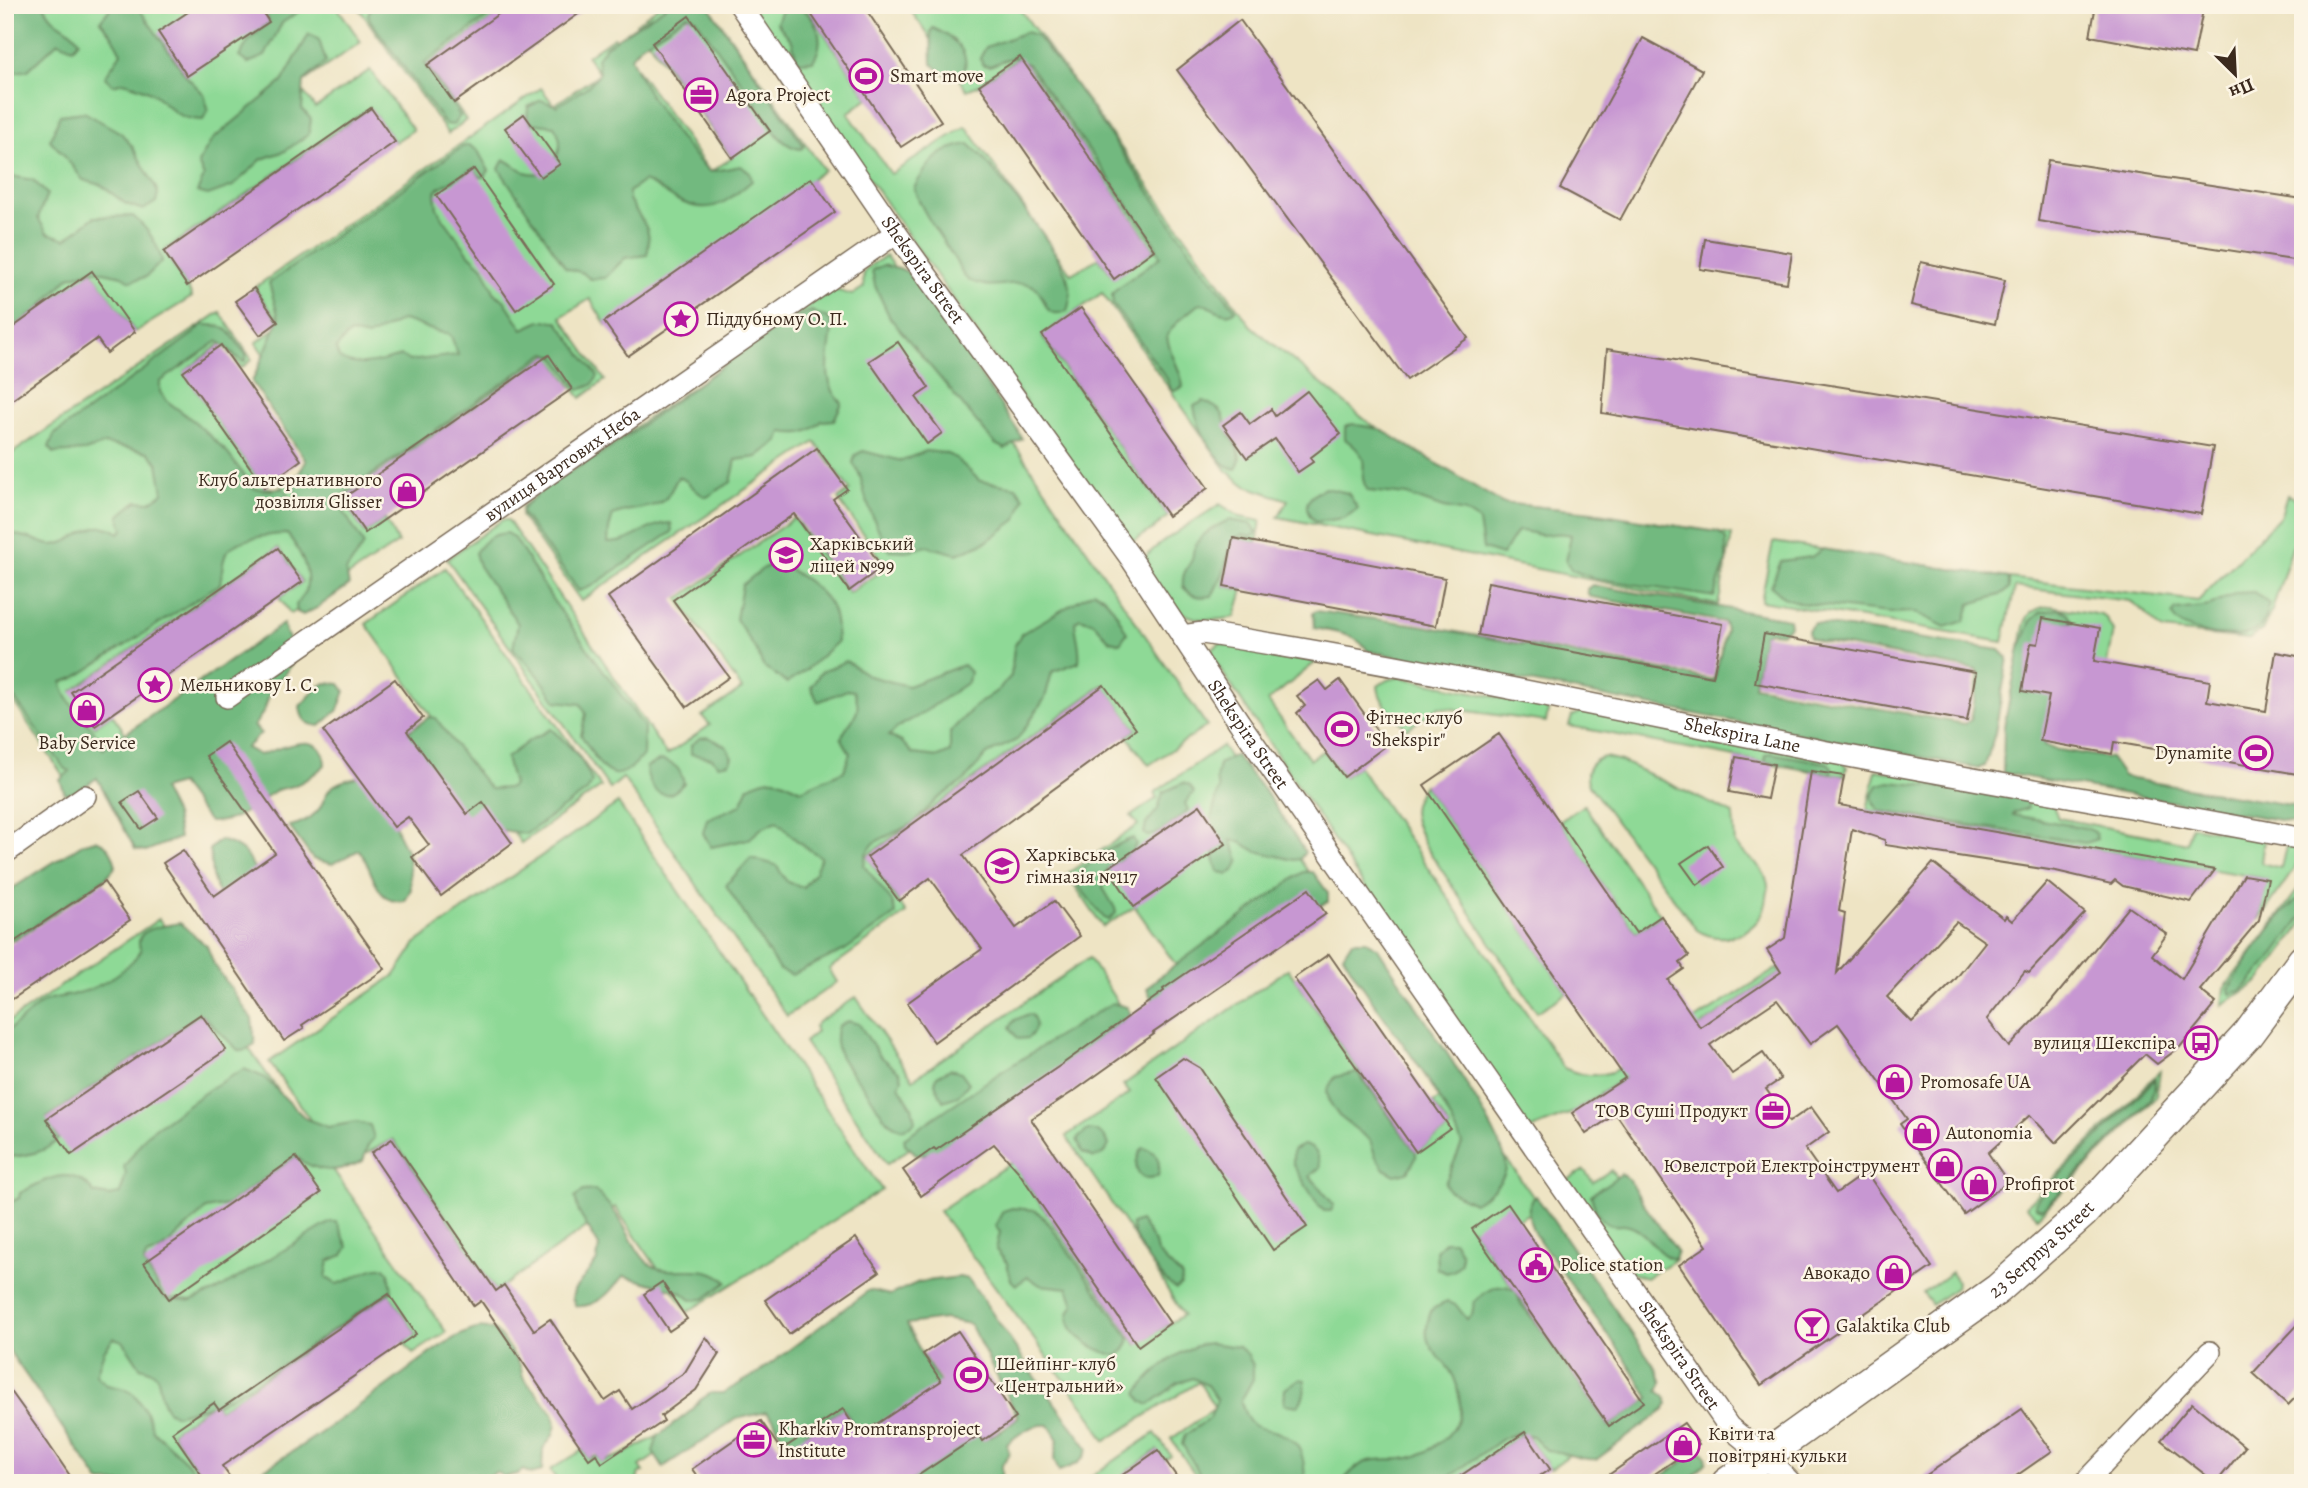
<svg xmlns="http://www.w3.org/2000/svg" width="2308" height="1488" font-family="Alegreya,serif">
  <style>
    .green { fill: #8ed996; stroke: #64825a; stroke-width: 2 }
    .forest { fill: #72b97f; stroke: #56724e; stroke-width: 2; fill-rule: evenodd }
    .building { fill: #c797d2; fill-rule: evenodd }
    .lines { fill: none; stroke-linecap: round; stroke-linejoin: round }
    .street-casing { stroke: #7a6b58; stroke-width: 24 }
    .secondary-casing { stroke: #7a6b58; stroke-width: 33 }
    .street { stroke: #fff; stroke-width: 21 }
    .secondary { stroke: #fff; stroke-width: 30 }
    .labels { text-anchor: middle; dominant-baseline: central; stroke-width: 5; stroke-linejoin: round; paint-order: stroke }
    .poi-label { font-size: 19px; fill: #3b2a1e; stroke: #fcf5e5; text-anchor: start }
    .street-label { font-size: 19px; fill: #3b2a1e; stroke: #fcf5e5 }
  </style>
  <rect width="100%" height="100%" fill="#fcf5e5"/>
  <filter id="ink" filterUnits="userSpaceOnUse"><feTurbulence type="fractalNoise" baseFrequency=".0143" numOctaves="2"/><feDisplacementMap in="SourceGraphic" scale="14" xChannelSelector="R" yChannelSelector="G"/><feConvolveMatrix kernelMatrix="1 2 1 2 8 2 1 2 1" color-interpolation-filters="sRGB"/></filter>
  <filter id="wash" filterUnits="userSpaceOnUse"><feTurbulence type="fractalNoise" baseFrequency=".00686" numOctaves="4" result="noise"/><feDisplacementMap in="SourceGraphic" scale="28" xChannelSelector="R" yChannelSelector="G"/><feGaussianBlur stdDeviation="1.57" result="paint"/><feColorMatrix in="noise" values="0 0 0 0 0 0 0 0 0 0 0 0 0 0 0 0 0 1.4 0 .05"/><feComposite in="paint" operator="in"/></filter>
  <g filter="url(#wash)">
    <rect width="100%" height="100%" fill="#eee4c4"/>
    <!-- green -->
    <g class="green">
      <path d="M5,5H336L361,42L299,85L315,108L370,70L413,130L395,142L370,108L164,251L187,286L192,297L135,332L92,272L5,333Z"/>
      <path d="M367,5H511L427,65L466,120L448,134L360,10Z"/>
      <path d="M660,5H708L824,170L606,325L590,299L561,317L605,380L581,398L548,355L342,499L365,533L385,519L398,543L291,614L279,598L302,582L278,548L72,691L95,726L112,714L128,737L68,783L13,701L5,706V458L220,312L252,360L241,368L223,342L184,372L264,487L278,489L330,455L256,343L281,324L254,288L541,88L554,105L599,74L587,56L614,37L710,172L732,158L636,24Z"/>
      <path d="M747,5H805L868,98L848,113L891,174L966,126L1071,274L1099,258L1114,278L1154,250L1020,57L979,85L967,90L907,5H1017L1251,326L1369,423L1488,502L1593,512L1732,535L1718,605L1278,517L1288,500L1246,486L1228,472L1102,293L1042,336L1168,516L1153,529L1126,545Z"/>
      <path d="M886,256L1207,726L1149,765L1127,736L1136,729L1103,685L867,856L906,913L829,969L837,982L787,1016L623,778L610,789L447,559L502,520H508L667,755L710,725L702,716L742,689L678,599L794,518L849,593L887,567L838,499L850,490L815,442L581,601L521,516L522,506L827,293L836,290L852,295L864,287C860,267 870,266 886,256Z"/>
      <path d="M2287,495L2298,500L2300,506V523L2272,610L2262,630L2249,639L2163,630C2151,621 2143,608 2130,601L2015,587L2003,642L1761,601L1773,542L2009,578L2198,601L2281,515Z"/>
      <path d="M1220,504L1240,517L1261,521L1257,543L1233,538L1224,586L1243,590L1235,617C1179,629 1171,603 1141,563C1151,545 1202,517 1220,504Z"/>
      <path d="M445,568L601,787L521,843L366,624Z"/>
      <path d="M2051,606L2101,615L2106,618L2113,631L2103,685L2071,623L2068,622L2031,621L2020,648C2024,625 2023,608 2051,606Z"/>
      <path d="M1220,643L1317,661L1268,701L1310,760L1324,750L1344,777L1358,766L1360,768L1564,1068C1582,1076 1593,1077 1612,1072L1778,968L1781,972L1572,1113L1530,1130L1410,955L1209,652Z"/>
      <path d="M1400,677L1545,707L1548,711L1546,722L1439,707L1407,729C1396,717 1379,704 1378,686L1387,680Z"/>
      <path d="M1584,711L1843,761L1847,767L1844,776L1811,771L1569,726L1572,716Z"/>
      <path d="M1222,746L1309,873L1176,965L1135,907L1103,927L1067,874L1138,825L1131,816L1157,798L1154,793Z"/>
      <path d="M1605,757L1621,761L1733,814L1735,844C1745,856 1763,865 1767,881C1769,886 1768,892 1767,897C1764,931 1725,948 1697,930L1589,785C1583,771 1591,760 1605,757Z"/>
      <path d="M1876,770L2050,798L2058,818L2187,843L2191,826L2264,839L2261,863L2281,868L2286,846L2303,848V856L2259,920L2267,879L1867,810Z"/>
      <path d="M1424,785L1567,993L1537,1012L1425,845C1413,818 1406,811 1424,785Z"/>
      <path d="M618,803L882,1190L688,1312L615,1207L496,1291L393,1139L343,1166L269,1062L395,975L417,942Z"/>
      <path d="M1584,805L1661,916L1636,933L1559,822Z"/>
      <path d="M2303,883V923L2260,981L2222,1005L2224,989Z"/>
      <path d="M159,919L446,1332L413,1354L404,1342L416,1334L389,1294L219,1410L214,1403L172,1432L207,1483H101L5,1345V1024Z"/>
      <path d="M1089,958L1119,1005L887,1164L804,1042L816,1032L814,1028L818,1022L856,997L913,1079Z"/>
      <path d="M1288,969L1415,1152L1450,1128L1433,1103L1455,1088L1540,1206L1518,1220L1472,1229L1609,1426L1550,1469L1525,1432L1450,1483H1201L1171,1439L1215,1408L1199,1382L1105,1441L1088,1412L939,1211L1012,1162L1137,1345L1183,1315L1143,1250L1066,1136L1130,1093L1123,1085Z"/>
      <path d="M2160,1071L2156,1097L2037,1217L2026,1206Z"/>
      <path d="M1584,1170L1593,1182L1611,1170L1675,1260L1646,1278L1630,1273L1566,1181Z"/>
      <path d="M1952,1272L1957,1282L1956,1287L1932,1305L1923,1293Z"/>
      <path d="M1155,1433L1171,1456L1165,1460L1157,1450L1124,1474L1130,1483H1082Z"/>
      <path d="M658,1436L653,1452L656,1455L640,1466L644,1472L639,1473L636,1483H559L550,1470L583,1450L589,1459L597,1456L602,1462L622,1455Z"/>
    </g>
    <!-- forest -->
    <g class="forest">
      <path d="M5,5H44C56,29 66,21 79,41L73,48L58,42L28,70L10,73L5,67Z"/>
      <path d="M113,5L137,6L188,78L204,94L208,109L203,120C176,119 173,110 155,95C146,88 133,85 123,82L113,85L105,77L121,53L111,34L100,21Z"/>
      <path d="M262,5H303L297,13L282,23L265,56L248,63L239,57L249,40L269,22Z"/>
      <path d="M372,5H504L424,63L460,116L453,125L445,124L370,20L368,14Z"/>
      <path d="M668,5H708L804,146L801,149C784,147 774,133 767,118L695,18L687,15L640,46L631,57C644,92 682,146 710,172L741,166L750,173L752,181C726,202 712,217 677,200C665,194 656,185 643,181L629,192V199C640,221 654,226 647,255L625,258L605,278L590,279L583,273L566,268L499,169L504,159C522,168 521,176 544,173C557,158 567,145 554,126L530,123L527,117L528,107L541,100L557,106L588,86L599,74L597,58L606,46Z"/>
      <path d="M786,9L804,10C820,24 825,43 813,61L800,62L797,60L792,41L777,23L781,12Z"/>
      <path d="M933,28C951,36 973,51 963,74H945L932,64L931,31Z"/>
      <path d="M1026,32L1036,35L1068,75L1199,263L1236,310C1224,320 1212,305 1200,303L1178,321L1167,335C1168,354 1182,369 1183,387L1172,392L1167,379L1113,304L1112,294L1116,289L1160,257L1155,244L1029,65L1013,57L990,66L983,65L980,58L986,47Z"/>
      <path d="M309,34L319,40L326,62L304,81L302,109L311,119L309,134L285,151L262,159L233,186L208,195L197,192L204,177L198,163L212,140L282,82Z"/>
      <path d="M84,112L121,133L132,146L155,186L158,193L156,202L143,210L126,204L101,185L83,180L63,154L50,140L60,115Z"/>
      <path d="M969,144L982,156C1007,189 1059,246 1069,284C1072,293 1070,302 1067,311C1040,321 1049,296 1033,286C1019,279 999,288 985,285C979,284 969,282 965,277C960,272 958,264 954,258C940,235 922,213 914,188C928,163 939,148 969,144Z"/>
      <path d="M469,145L478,151L489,171L484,177H480L473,169L439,188L435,193L437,208L443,218L470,255L483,267L495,294L504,300L523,329L540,321H557L598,376L592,385L579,390L554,356L546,353L339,498L342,499L344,512L364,545L346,571L349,585L317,608L303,615L297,612L296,605C299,600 303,596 305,591C313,573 298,547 287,534C272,534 229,539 225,556C222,564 222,575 220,584L75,678L62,682C65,709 97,724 103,749L283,624L296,657L286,673L272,686L264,711L254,726L261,733L246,748L259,755C280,749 324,726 325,765C315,774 306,781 293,786C288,788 282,788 277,790C250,805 244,822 209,822L180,784L162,789L175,815L179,838L146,851L135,849L97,778L76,792L65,794L60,780L70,771L64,768L13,696L5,701V528C14,535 20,536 30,538C37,540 45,545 52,545C77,544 93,514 119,533L123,530L119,516L137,501L150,502L163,493L158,463L148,452L105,444L85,451L54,453L49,447L54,435L194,333L202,325C234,324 227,333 246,354V360L243,362L218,341L160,382V392L167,401L195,422L225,450L254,488L267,490L283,488L299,508L293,484L306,461L252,382L279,319L269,283L462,147ZM402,320C416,322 435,334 447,333L451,336L458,355L409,361L402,356C379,361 360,370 339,358L336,348L350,333L368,337Z"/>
      <path d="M5,175L33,180L47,194L38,218L47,233L66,239L94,217L133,216C148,229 157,242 162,261L146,277L131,281L122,276L95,270L69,277L39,309L5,333Z"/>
      <path d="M883,265L906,271L929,298L1016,428L1022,439L1005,449L995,444L890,318L875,286L872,270Z"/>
      <path d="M811,311L830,319L832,327C830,356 820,381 842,403L834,420L822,421C809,434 799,435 782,432L778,441L757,457L736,460L731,482L707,497C694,494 690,479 678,477C675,483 671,491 667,497C655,511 629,507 613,515L609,529L608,543C632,544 647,523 671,523L672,532L592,586L579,591L521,512C536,488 579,466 604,453L758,340L803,314Z"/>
      <path d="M1204,401C1209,404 1215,406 1219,410C1225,415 1224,419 1226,426C1231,441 1247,452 1236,469C1216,466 1196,424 1194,406Z"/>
      <path d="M1352,424L1380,429L1502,503L1570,510L1718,532L1726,539V561L1714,597L1593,578L1571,570L1566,561L1571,535C1559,531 1552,535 1541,535C1532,534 1527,530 1517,531L1502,555L1483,549L1479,521L1465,512L1443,508L1407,495L1368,491C1353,468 1379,464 1345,439V427Z"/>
      <path d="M863,451L902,461L925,451L945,453L956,458L980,481L1016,487L1024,498L1017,519L986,542L957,554L927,546L908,551L889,550C880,534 872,517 866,499C861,484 863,477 853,463L855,455Z"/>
      <path d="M1325,488L1348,493L1358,509L1344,518L1315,522C1300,506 1307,497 1325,488Z"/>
      <path d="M1229,520L1252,524L1257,533L1252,537L1243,535L1233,538L1223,574L1212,596C1199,598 1192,597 1183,587C1182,574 1185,572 1191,561C1195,553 1191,557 1194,549C1199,534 1216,526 1229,520Z"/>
      <path d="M507,533L516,540L552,599L644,727L643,755C611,796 599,763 581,735L586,714L581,704L556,701L539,676L513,648L518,624L479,566L475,553C484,540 491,534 507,533Z"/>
      <path d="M1823,549L2009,578V589L2000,595L1970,604L1965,621L1945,627L1915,612L1890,613L1799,603L1783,597L1771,586L1781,561L1811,557Z"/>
      <path d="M779,564C796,572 818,586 829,603C836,614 836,630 837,642L806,670L787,683L763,666L756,650L736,619L742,585L765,567Z"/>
      <path d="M1592,585L1789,619L1790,626L1781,633L1770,632L1764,634L1754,686L1965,724L1971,720L1979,675L1977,670L1819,641L1809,637L1808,630L1814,623L2000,650L2008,658L1995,733L1985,766L1979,768L1956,764L1368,651C1356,633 1333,632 1314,628L1313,613L1316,611L1419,625L1714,680L1726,630L1724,622L1592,597L1588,594L1587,589Z"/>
      <path d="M1094,591C1110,598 1119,618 1127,633L1120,643L1110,641L1094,623L1080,618L1075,622C1076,637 1081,647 1079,662L1052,672L1045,698L1017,740L987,754L965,780L936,800L914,823L875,842L866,854L864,865L892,902L896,914L845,950L792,975L779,970L726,885L751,858L776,865L787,882L803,887L815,872L821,857C811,851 801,845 793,837C786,832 784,825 776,821L762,828L749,839L711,847L703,833L707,819L741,805L749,786C774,774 777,778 801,790L844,771L850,753L841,738C851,717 864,716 854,691L847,690L818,702L811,687L821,672L846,661L869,676L908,686L963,665L970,672L968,682L920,715L898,727L889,736L902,742L913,754L939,757L950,752V732L974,707L998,690L1011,676L1014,647L1021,634Z"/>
      <path d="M2254,592L2269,604C2266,612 2265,623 2258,629C2244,643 2178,634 2172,615L2176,610L2210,606L2236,593Z"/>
      <path d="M2060,609L2068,613L2072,621L2050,627C2052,667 2057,707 2045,745L2053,749L2110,758L2123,776L2132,779L2303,807V824L2003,773L2004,726L2020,648L2031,621L2041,612Z"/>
      <path d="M325,683L340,684L345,691L338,710L320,726C307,725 301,720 300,706L317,688Z"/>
      <path d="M429,717L436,718L460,752L490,789L510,788L513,785L506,758L530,740L551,729C569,745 584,759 592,782L587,791L526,834L471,825L408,740L409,731Z"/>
      <path d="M708,737L726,746L732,757L729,763L718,765L712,758L691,754V745L700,738Z"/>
      <path d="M1771,753L1828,763L1832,768L1831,774L1765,762L1766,755Z"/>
      <path d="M1235,755L1267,794L1305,852L1300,859L1294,860L1256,851L1240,842L1231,840L1239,860L1234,871L1227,875L1218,871L1214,859L1216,844L1209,827L1219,788L1216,780L1219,764Z"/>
      <path d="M661,760C676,764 680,768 684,783C664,806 649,791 646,767Z"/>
      <path d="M369,775L393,817L398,834L408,854L411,889L405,901C374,906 374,868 359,850L332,864L313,859L289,826C299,825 316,816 321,806C324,800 326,792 332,787C343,779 357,777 369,775Z"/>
      <path d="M1889,782L2016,794L2027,802L2028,808L2013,813V815L2086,828L2095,832L2097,839L2085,843L1880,811L1874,804L1872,796L1878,785Z"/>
      <path d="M1183,783L1189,785L1194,792L1185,803L1188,810C1176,820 1163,835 1147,836L1144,833L1146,824L1158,809L1163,792Z"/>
      <path d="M1133,838L1136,844L1132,852L1108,868L1103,888L1115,908L1116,913L1109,920L1104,918L1074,880C1086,863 1113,845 1133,838Z"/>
      <path d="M95,840C109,844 113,853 116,866L106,878L25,933L5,944V893L84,843Z"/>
      <path d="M220,840C243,848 245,850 256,872L219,897L212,876L210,849Z"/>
      <path d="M1303,872H1313L1328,893V902L1310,909L1155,1006L1147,989L1154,981Z"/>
      <path d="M2301,896H2303V915L2271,959L2250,983L2240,991L2230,994L2229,989C2247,961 2275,917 2301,896Z"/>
      <path d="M180,923L207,946L214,964L252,1019L255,1044L243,1051L238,1050L201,1014L47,1118L59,1138C47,1154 24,1155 5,1158V1032C19,1024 29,1011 43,1002C52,997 65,997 75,994C102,987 124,973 141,951C130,927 165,926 180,923Z"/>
      <path d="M1352,941H1366L1378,948C1399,983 1512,1141 1506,1169C1503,1184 1486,1196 1474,1203L1449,1191L1445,1183L1462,1144C1435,1076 1379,1018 1343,955Z"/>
      <path d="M1112,1003L1127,1007L1131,1015L947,1151L917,1155L905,1144L904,1138L1004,1070Z"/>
      <path d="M1028,1014L1032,1015C1038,1025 1036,1031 1028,1038L1018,1039L1010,1027L1015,1020Z"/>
      <path d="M848,1021L859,1024L879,1055L900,1072L902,1079L899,1086L912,1107L915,1121L911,1126L901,1129C880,1120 880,1109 868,1093C854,1073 828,1054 838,1026Z"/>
      <path d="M244,1069L264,1077L306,1119L328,1127L356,1122L370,1125L374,1138L368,1145L363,1161C338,1173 318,1174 296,1157L227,1205L206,1209L162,1250L146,1256L144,1263L165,1298L191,1301L214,1292L331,1222H337L348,1247L343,1255L329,1261L326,1277L336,1284C353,1281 367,1266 385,1268L389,1273L392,1290L255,1383L219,1403L176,1415C172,1413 168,1411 166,1408C155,1393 168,1372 140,1367L123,1341L114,1338L104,1351L96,1375L107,1385L125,1389L135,1395L146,1412L153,1431L186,1461L203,1483H101L5,1345V1205L19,1198L20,1193C47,1179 72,1163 94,1193L109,1196L120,1194L126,1174L124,1167L147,1134L211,1088Z"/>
      <path d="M950,1069L961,1072L969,1083L958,1096L943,1101L935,1083L937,1076Z"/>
      <path d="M1357,1072L1416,1152V1157L1408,1172L1395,1175L1384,1169L1375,1155L1370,1140L1339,1116L1329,1101L1327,1091L1335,1077Z"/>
      <path d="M2155,1079V1088L2150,1100L2046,1206L2041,1209L2036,1207L2035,1203L2039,1197Z"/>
      <path d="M1088,1130C1099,1131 1104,1135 1109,1145L1105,1153L1094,1158L1082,1152L1077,1139Z"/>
      <path d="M1303,1145C1316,1147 1319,1155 1320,1167L1310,1176L1334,1205L1331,1211H1324L1319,1206L1293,1165V1150Z"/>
      <path d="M1143,1148C1158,1150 1161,1163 1158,1176C1135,1185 1131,1163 1143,1148Z"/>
      <path d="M1621,1174L1630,1181L1642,1202L1677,1251L1674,1259C1655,1255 1648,1231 1629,1226C1619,1223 1611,1229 1602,1220C1596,1213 1593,1204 1591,1195Z"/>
      <path d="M595,1190C603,1199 611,1206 617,1215C627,1229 634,1249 646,1261C668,1282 703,1257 727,1282L704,1299L691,1300L681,1292L624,1276C611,1291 597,1308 576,1306L572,1298L574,1290L597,1261L599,1246L579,1213L575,1197L583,1191Z"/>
      <path d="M1536,1196L1657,1370L1662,1383L1658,1391L1666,1397L1668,1404L1664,1410L1597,1459C1580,1461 1564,1451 1546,1450L1533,1436L1517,1433L1502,1439L1441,1483H1341C1348,1475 1356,1466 1366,1462C1379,1457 1395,1461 1409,1458C1429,1454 1456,1434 1460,1413C1462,1406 1458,1393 1457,1386C1449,1353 1413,1354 1432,1309L1447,1302L1456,1305L1467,1319L1472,1315L1474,1302L1484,1293L1496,1287L1506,1286L1516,1291L1521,1304L1545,1334L1609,1426L1649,1398L1624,1357L1534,1233C1529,1220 1524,1206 1536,1196Z"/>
      <path d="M1012,1208L1036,1210L1050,1225L1130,1339L1125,1350L1117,1356C1097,1352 1053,1329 1074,1305L1068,1288L1040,1285L1028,1277L1016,1285L1011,1280L1007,1263L996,1250L1000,1232L995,1226L1003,1211Z"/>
      <path d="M1140,1221L1155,1243L1157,1252L1182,1277L1181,1285L1176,1289C1162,1281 1131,1240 1132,1224Z"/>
      <path d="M1445,1241H1454L1461,1253V1263L1455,1270L1447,1273L1437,1269L1436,1250Z"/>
      <path d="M959,1277L968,1279L980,1295L1034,1375L1088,1448C1084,1463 1073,1466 1059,1471L1054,1460L1058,1440L1049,1425C1034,1423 1019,1433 1007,1444L1009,1453L1002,1465V1483H910L967,1407L983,1440L1003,1430L1018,1417L970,1324L944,1319L907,1324L922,1355L945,1390L868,1446L843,1409L805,1434L815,1451H789L773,1419L766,1412L736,1419L663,1467L653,1452L658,1436L692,1410L700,1400L711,1393H723L758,1373L869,1290L890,1295L919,1282Z"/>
      <path d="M481,1328L494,1330L502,1338L520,1365L523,1377L553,1413L556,1425L553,1435L543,1449L542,1471L531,1474L523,1470L518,1474L504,1477L496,1472L480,1483H239C292,1455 341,1419 389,1384C414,1366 451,1333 481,1328Z"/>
      <path d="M1209,1343L1239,1347L1247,1354L1253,1365V1379L1241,1401C1243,1409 1246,1420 1253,1425C1258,1428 1268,1430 1274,1431C1302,1440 1305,1457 1305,1483H1205L1182,1444L1185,1435L1210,1418L1217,1400L1207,1385L1193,1378L1178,1383L1149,1405L1142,1401L1137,1393C1153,1371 1182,1346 1209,1343Z"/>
      <path d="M1299,1379L1305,1380C1306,1391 1304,1398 1298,1406L1284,1404L1285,1389Z"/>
      <path d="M1702,1452L1706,1455L1707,1462L1687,1483H1653L1694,1453Z"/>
    </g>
    <g id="blocks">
      <!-- building -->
      <g class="building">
        <path d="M183,5H258L269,22L187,76L158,32L188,12Z"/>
        <path d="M511,5H591L454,103L427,65Z"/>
        <path d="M805,5H863L941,121L901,147Z"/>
        <path d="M2096,5H2204L2194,55L2090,36Z"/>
        <path d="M689,16L770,131L732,158L652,43Z"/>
        <path d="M1240,20L1468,338L1407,380L1177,70Z"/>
        <path d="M1643,38L1702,70L1620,220L1560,188Z"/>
        <path d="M1020,57L1154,250L1114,279L979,85Z"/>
        <path d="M371,108L395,142L187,286L164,252Z"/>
        <path d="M524,114L560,164L541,177L505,128Z"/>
        <path d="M2048,160L2303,199V245L2300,261L2038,221Z"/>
        <path d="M474,169L554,284L516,310L436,195Z"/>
        <path d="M811,178L835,212L628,356L604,322Z"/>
        <path d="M1705,239L1792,253L1787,283L1700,269Z"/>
        <path d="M1921,262L2005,280L1995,324L1911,305Z"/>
        <path d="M92,271L135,332L107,353L97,339L5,405V333Z"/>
        <path d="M254,288L278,322L260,335L235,301Z"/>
        <path d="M1081,308L1208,488L1168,516L1042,335Z"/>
        <path d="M898,342L929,388L916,397L942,433L927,444L869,361Z"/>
        <path d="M221,345L301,460L264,487L183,372Z"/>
        <path d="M1607,349L2213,447L2201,514L1602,413Z"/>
        <path d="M549,355L572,389L365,533L342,499Z"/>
        <path d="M1307,391L1341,434L1310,458L1313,462L1298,472L1275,439L1247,458L1223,425L1241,412L1250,424L1271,409L1275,416Z"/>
        <path d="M817,448L847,489L833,499L882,567L849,591L794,514L673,600L729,677L687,707L608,597Z"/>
        <path d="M1233,538L1445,578L1436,626L1224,586Z"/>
        <path d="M278,548L302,582L95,726L71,692Z"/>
        <path d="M1488,582L1723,624L1713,677L1478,635Z"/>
        <path d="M2043,618L2100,628L2094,661L2210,681L2207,701L2266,711L2276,652L2303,657V775L2114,742L2112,754L2040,741L2049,696L2022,691L2031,643L2038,644Z"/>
        <path d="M1764,634L1976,672L1967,721L1755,683Z"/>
        <path d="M395,679L423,718L407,731L467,814L483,802L512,843L441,896L412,857L429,845L408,817L394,827L323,731Z"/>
        <path d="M1319,680L1327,690L1340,680L1387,745L1344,777L1297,713L1305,706L1297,696Z"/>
        <path d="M1104,685L1136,729L963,855L1016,928L1054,901L1080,936L934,1042L907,1003L982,949L930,878L899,901L867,857Z"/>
        <path d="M1499,734L1636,933L1661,916L1689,956L1680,963L1684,969L1668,980L1700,1027L1781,972L1767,950L1785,938L1811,771L1844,776L1839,805L2215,870L2191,902L2123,886L2115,880L2111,884L2056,871L1885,845V840L1852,829L1839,911L1845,913L1837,973L1933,863L2004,919L2006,916L2012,921L2047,882L2085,913L2029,973L2025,971L1987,1019L2009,1047L2046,1008L2129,907L2167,934L2152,955L2182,979L2244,875L2268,879L2259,920L2200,990L2216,1003L2180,1047L2157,1064L2145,1054L2056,1143L2030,1115L1988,1153L2008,1182L1964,1214L1900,1124L1907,1119L1838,1024L1810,1044L1777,1000L1710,1045L1732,1074L1763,1053L1781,1079L1766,1089L1789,1122L1811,1107L1829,1132L1805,1149L1836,1193L1866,1172L1932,1267L1761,1385L1679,1265L1707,1246L1616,1114L1586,1134L1572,1113L1625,1078L1424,785ZM1956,922L1985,942L1954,981L1912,1022L1887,997Z"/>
        <path d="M226,742L385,969L302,1025L304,1028L284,1041L163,863L183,850L214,896L275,853L206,756Z"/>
        <path d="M1736,757L1774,764L1767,799L1729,792Z"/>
        <path d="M139,791L158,818L141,829L122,802Z"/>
        <path d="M1200,805L1226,844L1134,907L1108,868Z"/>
        <path d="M1708,845L1723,867L1697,885L1681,863Z"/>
        <path d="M104,882L130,920L5,1004V948Z"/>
        <path d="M1309,889L1326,914L1153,1033L1154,1034L1077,1089L1031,1119L1170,1323L1138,1346L1018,1171L994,1144L921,1196L903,1170L934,1148L936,1150L1061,1065L1164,991L1163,989Z"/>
        <path d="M1329,954L1450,1128L1416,1152L1294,978Z"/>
        <path d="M201,1014L226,1050L71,1155L46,1119Z"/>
        <path d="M1183,1058L1200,1068L1307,1227L1273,1250L1156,1077Z"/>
        <path d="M392,1139L496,1291L504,1285L534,1330L550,1319L605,1401L620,1391L632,1409L685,1372L706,1337L719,1354L696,1390L661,1416L664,1421L602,1463L596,1454L589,1459L481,1301L474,1306L371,1153Z"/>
        <path d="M296,1157L321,1193L169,1299L144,1263Z"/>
        <path d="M1508,1204L1644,1402L1609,1426L1472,1229Z"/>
        <path d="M856,1238L879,1272L789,1334L765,1300Z"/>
        <path d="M662,1282L687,1319L669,1331L644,1294Z"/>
        <path d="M389,1294L416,1334L222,1466L234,1483H207L172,1432L214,1403L219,1410Z"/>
        <path d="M2303,1319V1390L2288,1405L2253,1373Z"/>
        <path d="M958,1331L1016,1418L983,1441L979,1435L907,1483H702L692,1469L761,1421L781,1450L843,1409L860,1435L941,1381L923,1354Z"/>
        <path d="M5,1383L43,1436L75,1483H14L5,1470Z"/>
        <path d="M2192,1403L2245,1447L2216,1483L2161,1440Z"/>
        <path d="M2022,1409L2052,1451L2006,1483H1915Z"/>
        <path d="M1684,1423L1699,1444L1641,1483H1597Z"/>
        <path d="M1525,1432L1550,1469L1529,1483H1450Z"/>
        <path d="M1158,1450L1181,1483H1111Z"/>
      </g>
    </g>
  </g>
  <g filter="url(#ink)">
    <use href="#blocks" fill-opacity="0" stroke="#7a6b58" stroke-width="2"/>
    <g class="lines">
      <defs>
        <g id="street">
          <path id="s1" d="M740,5L896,233L1130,557L1239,722L1729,1427L1765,1456L1791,1483"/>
          <path id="s2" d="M1182,636L1203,633C1410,665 1616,710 1822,751C1982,782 2143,808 2303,839"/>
          <path id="s3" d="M227,697L896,233"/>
          <path d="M5,853L85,796"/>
          <path d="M2085,1483L2210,1352"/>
        </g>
        <g id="secondary">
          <path id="s4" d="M1727,1483L1998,1289L2082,1214L2248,1034L2303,960"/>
        </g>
      </defs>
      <!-- street casing -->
      <use href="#street" class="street-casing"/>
      <!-- secondary casing -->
      <use href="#secondary" class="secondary-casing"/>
      <!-- street -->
      <use href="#street" class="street"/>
      <!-- secondary -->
      <use href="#secondary" class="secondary"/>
    </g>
  </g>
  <!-- icons -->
  <defs>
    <symbol id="stadium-ring" viewBox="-11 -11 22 22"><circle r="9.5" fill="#fcf5e5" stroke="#b5179e" stroke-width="1.5"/><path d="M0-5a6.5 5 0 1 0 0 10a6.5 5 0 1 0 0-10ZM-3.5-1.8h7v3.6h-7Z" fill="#b5179e"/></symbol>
    <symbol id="office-ring" viewBox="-11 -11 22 22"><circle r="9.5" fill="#fcf5e5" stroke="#b5179e" stroke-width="1.5"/><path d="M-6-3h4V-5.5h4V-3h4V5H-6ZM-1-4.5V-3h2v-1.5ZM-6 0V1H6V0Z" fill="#b5179e"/></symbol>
    <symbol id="sight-ring" viewBox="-11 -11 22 22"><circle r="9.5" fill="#fcf5e5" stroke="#b5179e" stroke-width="1.5"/><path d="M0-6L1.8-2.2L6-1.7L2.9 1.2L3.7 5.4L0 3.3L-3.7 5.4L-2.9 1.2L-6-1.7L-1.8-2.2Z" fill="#b5179e"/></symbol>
    <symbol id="shop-ring" viewBox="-11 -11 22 22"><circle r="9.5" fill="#fcf5e5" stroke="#b5179e" stroke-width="1.5"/><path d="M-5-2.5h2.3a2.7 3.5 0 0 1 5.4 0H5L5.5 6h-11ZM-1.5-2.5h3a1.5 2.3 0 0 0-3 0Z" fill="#b5179e"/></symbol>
    <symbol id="school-ring" viewBox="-11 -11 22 22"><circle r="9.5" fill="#fcf5e5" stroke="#b5179e" stroke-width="1.5"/><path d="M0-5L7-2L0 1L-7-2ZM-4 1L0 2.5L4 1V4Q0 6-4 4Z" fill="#b5179e"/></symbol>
    <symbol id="bus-ring" viewBox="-11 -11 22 22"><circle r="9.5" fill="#fcf5e5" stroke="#b5179e" stroke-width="1.5"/><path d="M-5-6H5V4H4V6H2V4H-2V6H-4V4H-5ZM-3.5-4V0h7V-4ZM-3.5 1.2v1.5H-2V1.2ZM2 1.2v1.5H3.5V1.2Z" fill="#b5179e"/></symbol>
    <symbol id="civic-ring" viewBox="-11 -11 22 22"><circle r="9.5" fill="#fcf5e5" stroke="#b5179e" stroke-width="1.5"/><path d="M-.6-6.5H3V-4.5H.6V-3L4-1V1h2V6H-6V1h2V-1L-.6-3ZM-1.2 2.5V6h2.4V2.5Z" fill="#b5179e"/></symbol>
    <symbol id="bar-ring" viewBox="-11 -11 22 22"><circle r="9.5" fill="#fcf5e5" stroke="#b5179e" stroke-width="1.5"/><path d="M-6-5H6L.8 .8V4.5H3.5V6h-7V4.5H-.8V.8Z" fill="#b5179e"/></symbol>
  </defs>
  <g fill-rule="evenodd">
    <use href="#stadium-ring" x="847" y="57" width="38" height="38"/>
    <use href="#office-ring" x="682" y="76" width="38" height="38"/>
    <use href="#sight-ring" x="662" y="300" width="38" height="38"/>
    <use href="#shop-ring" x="388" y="472" width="38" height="38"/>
    <use href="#school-ring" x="767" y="536" width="38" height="38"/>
    <use href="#sight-ring" x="136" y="666" width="38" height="38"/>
    <use href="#shop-ring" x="68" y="691" width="38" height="38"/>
    <use href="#stadium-ring" x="1323" y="710" width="38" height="38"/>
    <use href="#stadium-ring" x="2237" y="734" width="38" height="38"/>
    <use href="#school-ring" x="983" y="847" width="38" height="38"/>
    <use href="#bus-ring" x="2182" y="1024" width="38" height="38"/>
    <use href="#shop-ring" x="1876" y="1063" width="38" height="38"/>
    <use href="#office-ring" x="1754" y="1092" width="38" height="38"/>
    <use href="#shop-ring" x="1903" y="1114" width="38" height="38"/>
    <use href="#shop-ring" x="1926" y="1147" width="38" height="38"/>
    <use href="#shop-ring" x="1960" y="1165" width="38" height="38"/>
    <use href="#civic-ring" x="1517" y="1246" width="38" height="38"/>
    <use href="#shop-ring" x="1875" y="1254" width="38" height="38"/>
    <use href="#bar-ring" x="1793" y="1307" width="38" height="38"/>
    <use href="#stadium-ring" x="952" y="1356" width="38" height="38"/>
    <use href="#office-ring" x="735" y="1421" width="38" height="38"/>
    <use href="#shop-ring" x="1664" y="1426" width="38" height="38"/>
  </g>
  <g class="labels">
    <!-- poi labels -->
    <g class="poi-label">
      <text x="890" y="76">Smart move</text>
      <text x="726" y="95">Agora Project</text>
      <text x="706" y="319">Піддубному О. П.</text>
      <text x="382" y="480" text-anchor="end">Клуб альтернативного<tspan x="382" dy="22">дозвілля Glisser</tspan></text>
      <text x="810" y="544">Харківський<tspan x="810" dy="22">ліцей №99</tspan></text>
      <text x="180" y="685">Мельникову І. С.</text>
      <text x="1366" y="718">Фітнес клуб<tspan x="1366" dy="22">"Shekspir"</tspan></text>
      <text x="87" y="743" text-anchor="middle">Baby Service</text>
      <text x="2232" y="753" text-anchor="end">Dynamite</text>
      <text x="1026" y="855">Харківська<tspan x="1026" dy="22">гімназія №117</tspan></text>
      <text x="2176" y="1043" text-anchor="end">вулиця Шекспіра</text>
      <text x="1920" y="1082">Promosafe UA</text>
      <text x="1748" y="1111" text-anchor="end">ТОВ Суші Продукт</text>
      <text x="1946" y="1133">Autonomia</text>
      <text x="1920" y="1166" text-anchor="end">Ювелстрой Електроінструмент</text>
      <text x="2004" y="1184">Profiprot</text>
      <text x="1560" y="1265">Police station</text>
      <text x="1870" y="1273" text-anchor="end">Авокадо</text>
      <text x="1836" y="1326">Galaktika Club</text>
      <text x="996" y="1364">Шейпінг-клуб<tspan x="996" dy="22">«Центральний»</tspan></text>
      <text x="778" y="1429">Kharkiv Promtransproject<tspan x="778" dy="22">Institute</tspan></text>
      <text x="1708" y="1434">Квіти та<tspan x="1708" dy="22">повітряні кульки</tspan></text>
    </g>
    <!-- street labels -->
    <g class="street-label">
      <text stroke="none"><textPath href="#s1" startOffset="322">Shekspira Street</textPath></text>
      <text stroke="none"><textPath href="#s3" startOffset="408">вулиця Вартових Неба</textPath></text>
      <text stroke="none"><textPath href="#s1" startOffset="889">Shekspira Street</textPath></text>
      <text stroke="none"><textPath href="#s2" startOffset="570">Shekspira Lane</textPath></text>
      <text stroke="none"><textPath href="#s4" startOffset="392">23 Serpnya Street</textPath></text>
      <text stroke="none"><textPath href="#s1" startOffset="1645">Shekspira Street</textPath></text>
    </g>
  </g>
  <!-- margin -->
  <rect width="2308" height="1488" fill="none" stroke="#fcf5e5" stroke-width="28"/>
  <!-- north arrow -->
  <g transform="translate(2235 74) rotate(156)" stroke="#fcf5e5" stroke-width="5" paint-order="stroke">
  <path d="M0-5L12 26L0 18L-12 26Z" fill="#3b2a1e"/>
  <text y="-10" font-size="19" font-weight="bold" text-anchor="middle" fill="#3b2a1e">Пн</text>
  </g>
</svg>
